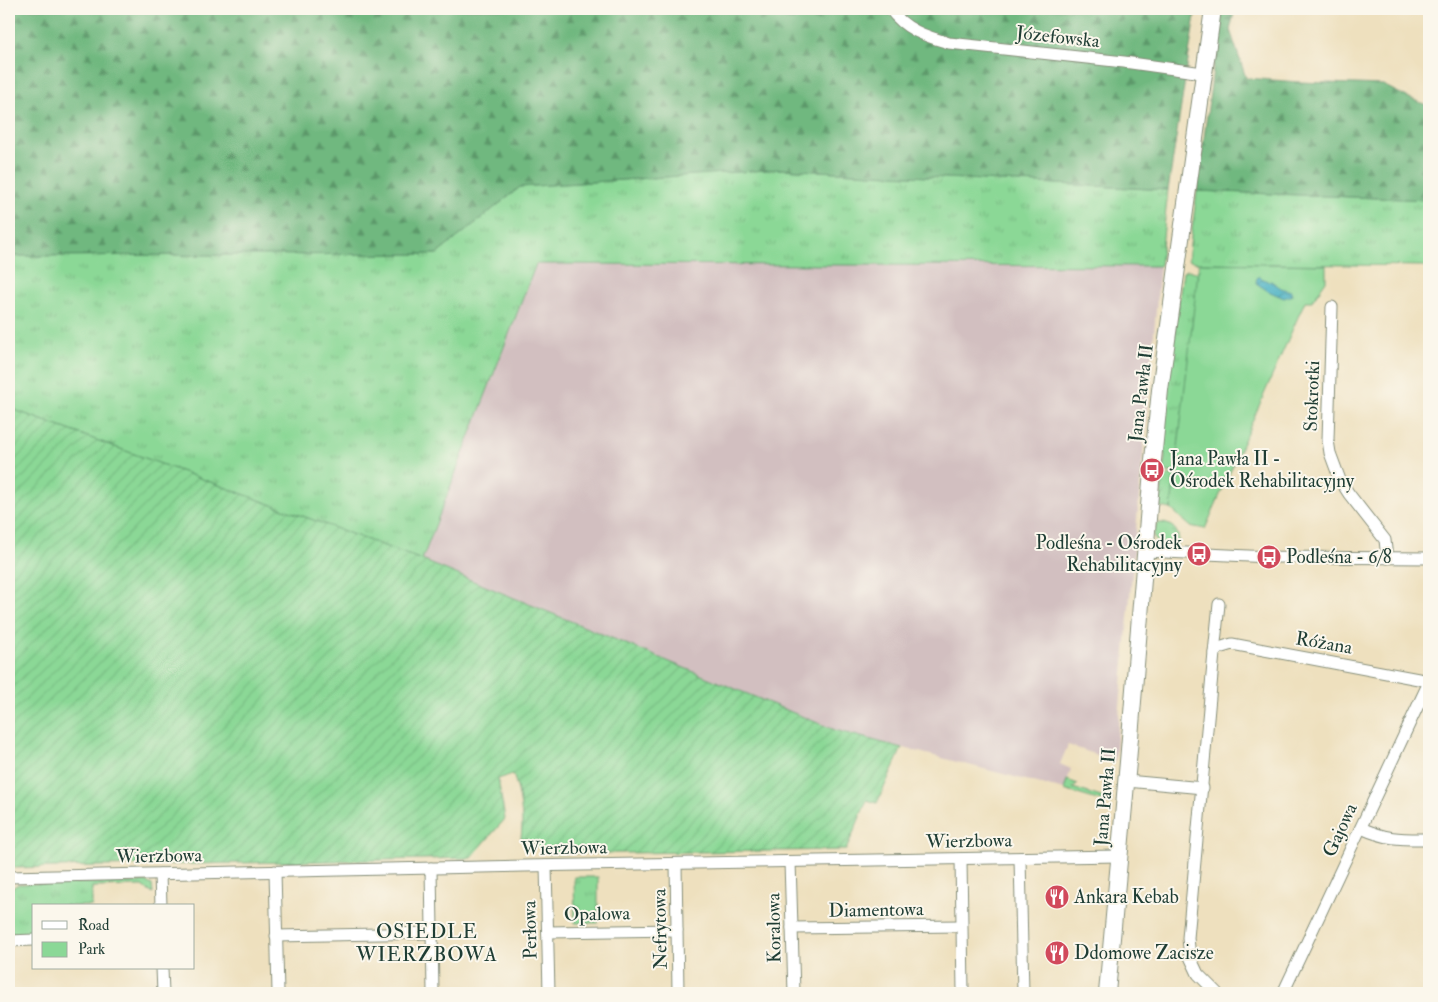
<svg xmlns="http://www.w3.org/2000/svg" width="1438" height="1002" font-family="'IM FELL Double Pica',serif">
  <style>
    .industrial { fill: #d2bfc0 }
    .grass { fill: url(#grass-tufts); stroke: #558a65 }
    .forest { fill: url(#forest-firs); stroke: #487a5a }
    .park { fill: #8bd896; stroke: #558a65 }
    .garden { fill: url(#garden-furrows); stroke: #558a65 }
    .water { fill: url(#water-waves); stroke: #31767b }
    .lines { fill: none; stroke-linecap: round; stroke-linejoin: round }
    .street-casing { stroke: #868e79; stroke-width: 13 }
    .secondary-casing { stroke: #868e79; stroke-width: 18 }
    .street { stroke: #fff; stroke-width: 11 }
    .secondary { stroke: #fff; stroke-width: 16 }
    .labels { text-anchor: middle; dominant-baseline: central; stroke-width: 4; stroke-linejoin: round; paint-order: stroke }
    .street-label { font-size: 19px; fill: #1f3d34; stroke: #fbf7ec }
    .poi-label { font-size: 19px; fill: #1f3d34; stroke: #fbf7ec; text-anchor: start }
    .neighbourhood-label { font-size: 20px; letter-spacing: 1px; fill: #1f3d34; stroke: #fbf7ec }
  </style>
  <defs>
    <pattern id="grass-tufts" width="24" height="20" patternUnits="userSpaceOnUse" patternTransform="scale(1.25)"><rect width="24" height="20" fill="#8bd896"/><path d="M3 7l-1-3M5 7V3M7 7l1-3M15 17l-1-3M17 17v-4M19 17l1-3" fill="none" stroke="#78ba82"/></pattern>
    <pattern id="forest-firs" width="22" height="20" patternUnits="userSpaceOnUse" patternTransform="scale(1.25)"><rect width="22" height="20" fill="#70b87f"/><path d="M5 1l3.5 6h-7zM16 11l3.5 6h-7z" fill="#5b9769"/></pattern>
    <pattern id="garden-furrows" width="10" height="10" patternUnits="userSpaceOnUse" patternTransform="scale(1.25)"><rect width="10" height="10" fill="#8bd896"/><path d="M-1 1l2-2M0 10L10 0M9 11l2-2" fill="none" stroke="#78ba82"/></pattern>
    <pattern id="water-waves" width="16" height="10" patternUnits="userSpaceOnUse" patternTransform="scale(1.25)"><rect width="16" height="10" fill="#43afc2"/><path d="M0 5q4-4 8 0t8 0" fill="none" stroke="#37909e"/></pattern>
  </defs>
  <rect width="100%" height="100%" fill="#fbf7ec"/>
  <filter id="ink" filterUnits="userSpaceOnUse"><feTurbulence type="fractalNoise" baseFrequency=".02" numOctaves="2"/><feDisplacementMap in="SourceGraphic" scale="10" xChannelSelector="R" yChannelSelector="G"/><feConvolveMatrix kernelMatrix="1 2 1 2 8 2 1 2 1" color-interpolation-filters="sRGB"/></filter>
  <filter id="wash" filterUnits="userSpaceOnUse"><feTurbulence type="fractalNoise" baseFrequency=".0096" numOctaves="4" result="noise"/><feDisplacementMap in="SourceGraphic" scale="20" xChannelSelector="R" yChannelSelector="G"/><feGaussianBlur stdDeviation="1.12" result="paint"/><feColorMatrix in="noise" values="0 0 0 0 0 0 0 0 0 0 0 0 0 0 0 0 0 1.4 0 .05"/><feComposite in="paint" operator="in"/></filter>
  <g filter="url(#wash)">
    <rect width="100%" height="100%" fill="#eee0be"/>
    <!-- industrial -->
    <path class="industrial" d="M536,264L1160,266L1115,761L1068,745L1060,764L1071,769L1064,790L835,730L422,560Z"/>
    <!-- grass -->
    <g class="grass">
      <path d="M781,169L1168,190L1160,266L536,264L422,560L9,408V256L437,254L520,187Z"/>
      <path d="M1197,191L1429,200V269L1423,266L1199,263L1188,260Z"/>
      <path d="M1187,270L1199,273L1175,473L1163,471L1165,456L1161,428L1183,272Z"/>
      <path d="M1163,475L1175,476L1171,509L1160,507Z"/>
      <path d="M1159,523C1174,522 1184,536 1175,549C1164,547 1158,545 1153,536L1156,525Z"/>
      <path d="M1067,780L1078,784L1073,788L1104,798L1108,795L1111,797V804L1064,790Z"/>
      <path d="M574,877H598V923H575Z"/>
      <path d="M146,882L152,885L153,894L142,886L92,887V906H34V933L14,934L9,931V891L15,886L19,884Z"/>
    </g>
    <!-- forest -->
    <g class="forest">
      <path d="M9,9H1196L1168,190L781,169L520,187L437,254L9,256Z"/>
      <path d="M1221,9H1235L1230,30L1246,78L1299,82L1383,85L1409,98L1429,106V200L1197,191Z"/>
    </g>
    <!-- park -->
    <path class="park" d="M1199,263L1326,265V281L1312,301H1305L1205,529L1190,526L1171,509Z"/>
    <!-- garden -->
    <path class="garden" d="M9,408L422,560L835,730L902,748L877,803L867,800L846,850L548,854L527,839L521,838C524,817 520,794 513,774L498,779L505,819L471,858L9,868Z"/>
    <!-- water -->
    <path class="water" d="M1257,277H1260L1267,281H1271L1281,288L1291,291L1292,295L1284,298L1268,291L1256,283Z"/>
  </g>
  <g filter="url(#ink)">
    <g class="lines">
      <defs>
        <g id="street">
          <path d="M890,9C905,30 925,36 949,43L1124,62L1203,73"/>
          <path d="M1332,307L1328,440L1330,453L1340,480L1349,494L1385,540L1387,558"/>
          <path d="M1145,551L1269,557L1429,558"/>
          <path d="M1214,653L1219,604"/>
          <path d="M1127,781L1203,788"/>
          <path d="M1361,828C1388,840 1401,839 1429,839"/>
          <path d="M1020,858L1023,993"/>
          <path d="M961,859L963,993"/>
          <path d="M790,862L794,993"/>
          <path d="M676,864L678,993"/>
          <path d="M546,866L549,993"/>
          <path d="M431,868L433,993"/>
          <path d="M275,871L278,993"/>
          <path d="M160,874L161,906"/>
          <path d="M9,877L524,866L1120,856"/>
          <path d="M792,928L961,926"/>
          <path d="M548,932L677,930"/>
          <path d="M276,936L432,933"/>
          <path d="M9,941L34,940"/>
          <path d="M162,968L163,993"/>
          <path d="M1217,993L1198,974L1190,957L1188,938L1214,653L1219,648L1232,644L1429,681"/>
          <path d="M1283,993L1429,682"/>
        </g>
        <path id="secondary" d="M1107,993L1128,762L1152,470L1160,390L1213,9"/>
      </defs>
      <!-- street casing -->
      <use href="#street" class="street-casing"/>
      <!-- secondary casing -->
      <use href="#secondary" class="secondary-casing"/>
      <!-- street -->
      <use href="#street" class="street"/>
      <!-- secondary -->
      <use href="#secondary" class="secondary"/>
    </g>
  </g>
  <!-- icons -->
  <defs>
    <symbol id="bus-disc" viewBox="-11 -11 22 22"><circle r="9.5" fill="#d1495b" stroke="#fbf7ec"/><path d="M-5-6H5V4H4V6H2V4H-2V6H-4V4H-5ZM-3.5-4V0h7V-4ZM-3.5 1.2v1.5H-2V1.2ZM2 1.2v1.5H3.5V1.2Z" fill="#fff"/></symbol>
    <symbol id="restaurant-disc" viewBox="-11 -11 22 22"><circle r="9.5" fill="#d1495b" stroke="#fbf7ec"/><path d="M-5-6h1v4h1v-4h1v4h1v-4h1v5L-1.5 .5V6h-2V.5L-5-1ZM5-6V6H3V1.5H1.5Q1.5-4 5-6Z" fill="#fff"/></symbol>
  </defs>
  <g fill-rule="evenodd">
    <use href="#bus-disc" x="1138" y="456" width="28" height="28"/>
    <use href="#bus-disc" x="1185" y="540" width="28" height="28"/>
    <use href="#bus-disc" x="1255" y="543" width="28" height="28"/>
    <use href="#restaurant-disc" x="1043" y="883" width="28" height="28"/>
    <use href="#restaurant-disc" x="1043" y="939" width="28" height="28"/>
  </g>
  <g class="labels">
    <!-- street labels -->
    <g class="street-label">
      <text transform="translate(1058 37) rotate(6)">Józefowska</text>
      <text transform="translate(1141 393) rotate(-83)">Jana Pawła II</text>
      <text transform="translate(1312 396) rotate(-88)">Stokrotki</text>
      <text transform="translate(1324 643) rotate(10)">Różana</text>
      <text transform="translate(1105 797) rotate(-85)">Jana Pawła II</text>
      <text transform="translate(1340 830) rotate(-65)">Gajowa</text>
      <text transform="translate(969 841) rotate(-1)">Wierzbowa</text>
      <text transform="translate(564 848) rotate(-1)">Wierzbowa</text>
      <text transform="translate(159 856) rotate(-1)">Wierzbowa</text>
      <text transform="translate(876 910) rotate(-1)">Diamentowa</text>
      <text transform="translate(597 914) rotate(-1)">Opalowa</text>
      <text transform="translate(774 928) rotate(-91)">Koralowa</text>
      <text transform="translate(660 929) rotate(-91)">Nefrytowa</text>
      <text transform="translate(530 930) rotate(-91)">Perłowa</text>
    </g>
    <!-- poi labels -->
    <g class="poi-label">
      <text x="1170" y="459">Jana Pawła II -<tspan x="1170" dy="22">Ośrodek Rehabilitacyjny</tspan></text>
      <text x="1182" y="543" text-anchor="end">Podleśna - Ośrodek<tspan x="1182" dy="22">Rehabilitacyjny</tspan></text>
      <text x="1286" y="557">Podleśna - 6/8</text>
      <text x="1074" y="897">Ankara Kebab</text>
      <text x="1074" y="953">Ddomowe Zacisze</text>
    </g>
    <!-- neighbourhood labels -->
    <g class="neighbourhood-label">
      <text x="427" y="931">OSIEDLE<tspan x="427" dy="23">WIERZBOWA</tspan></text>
    </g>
  </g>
  <!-- margin -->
  <rect width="1438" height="1002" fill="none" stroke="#fbf7ec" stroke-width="30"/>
  <!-- legend -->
  <rect x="32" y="904" width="162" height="65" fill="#fbf7ec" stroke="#a3ada2"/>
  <rect x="42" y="921" width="25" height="8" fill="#ffffff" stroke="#a3ada2"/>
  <text x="78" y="930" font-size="15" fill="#1f3d34">Road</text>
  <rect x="42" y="942" width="25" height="15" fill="#8bd896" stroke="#a3ada2"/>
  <text x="78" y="954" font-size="15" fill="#1f3d34">Park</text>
</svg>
